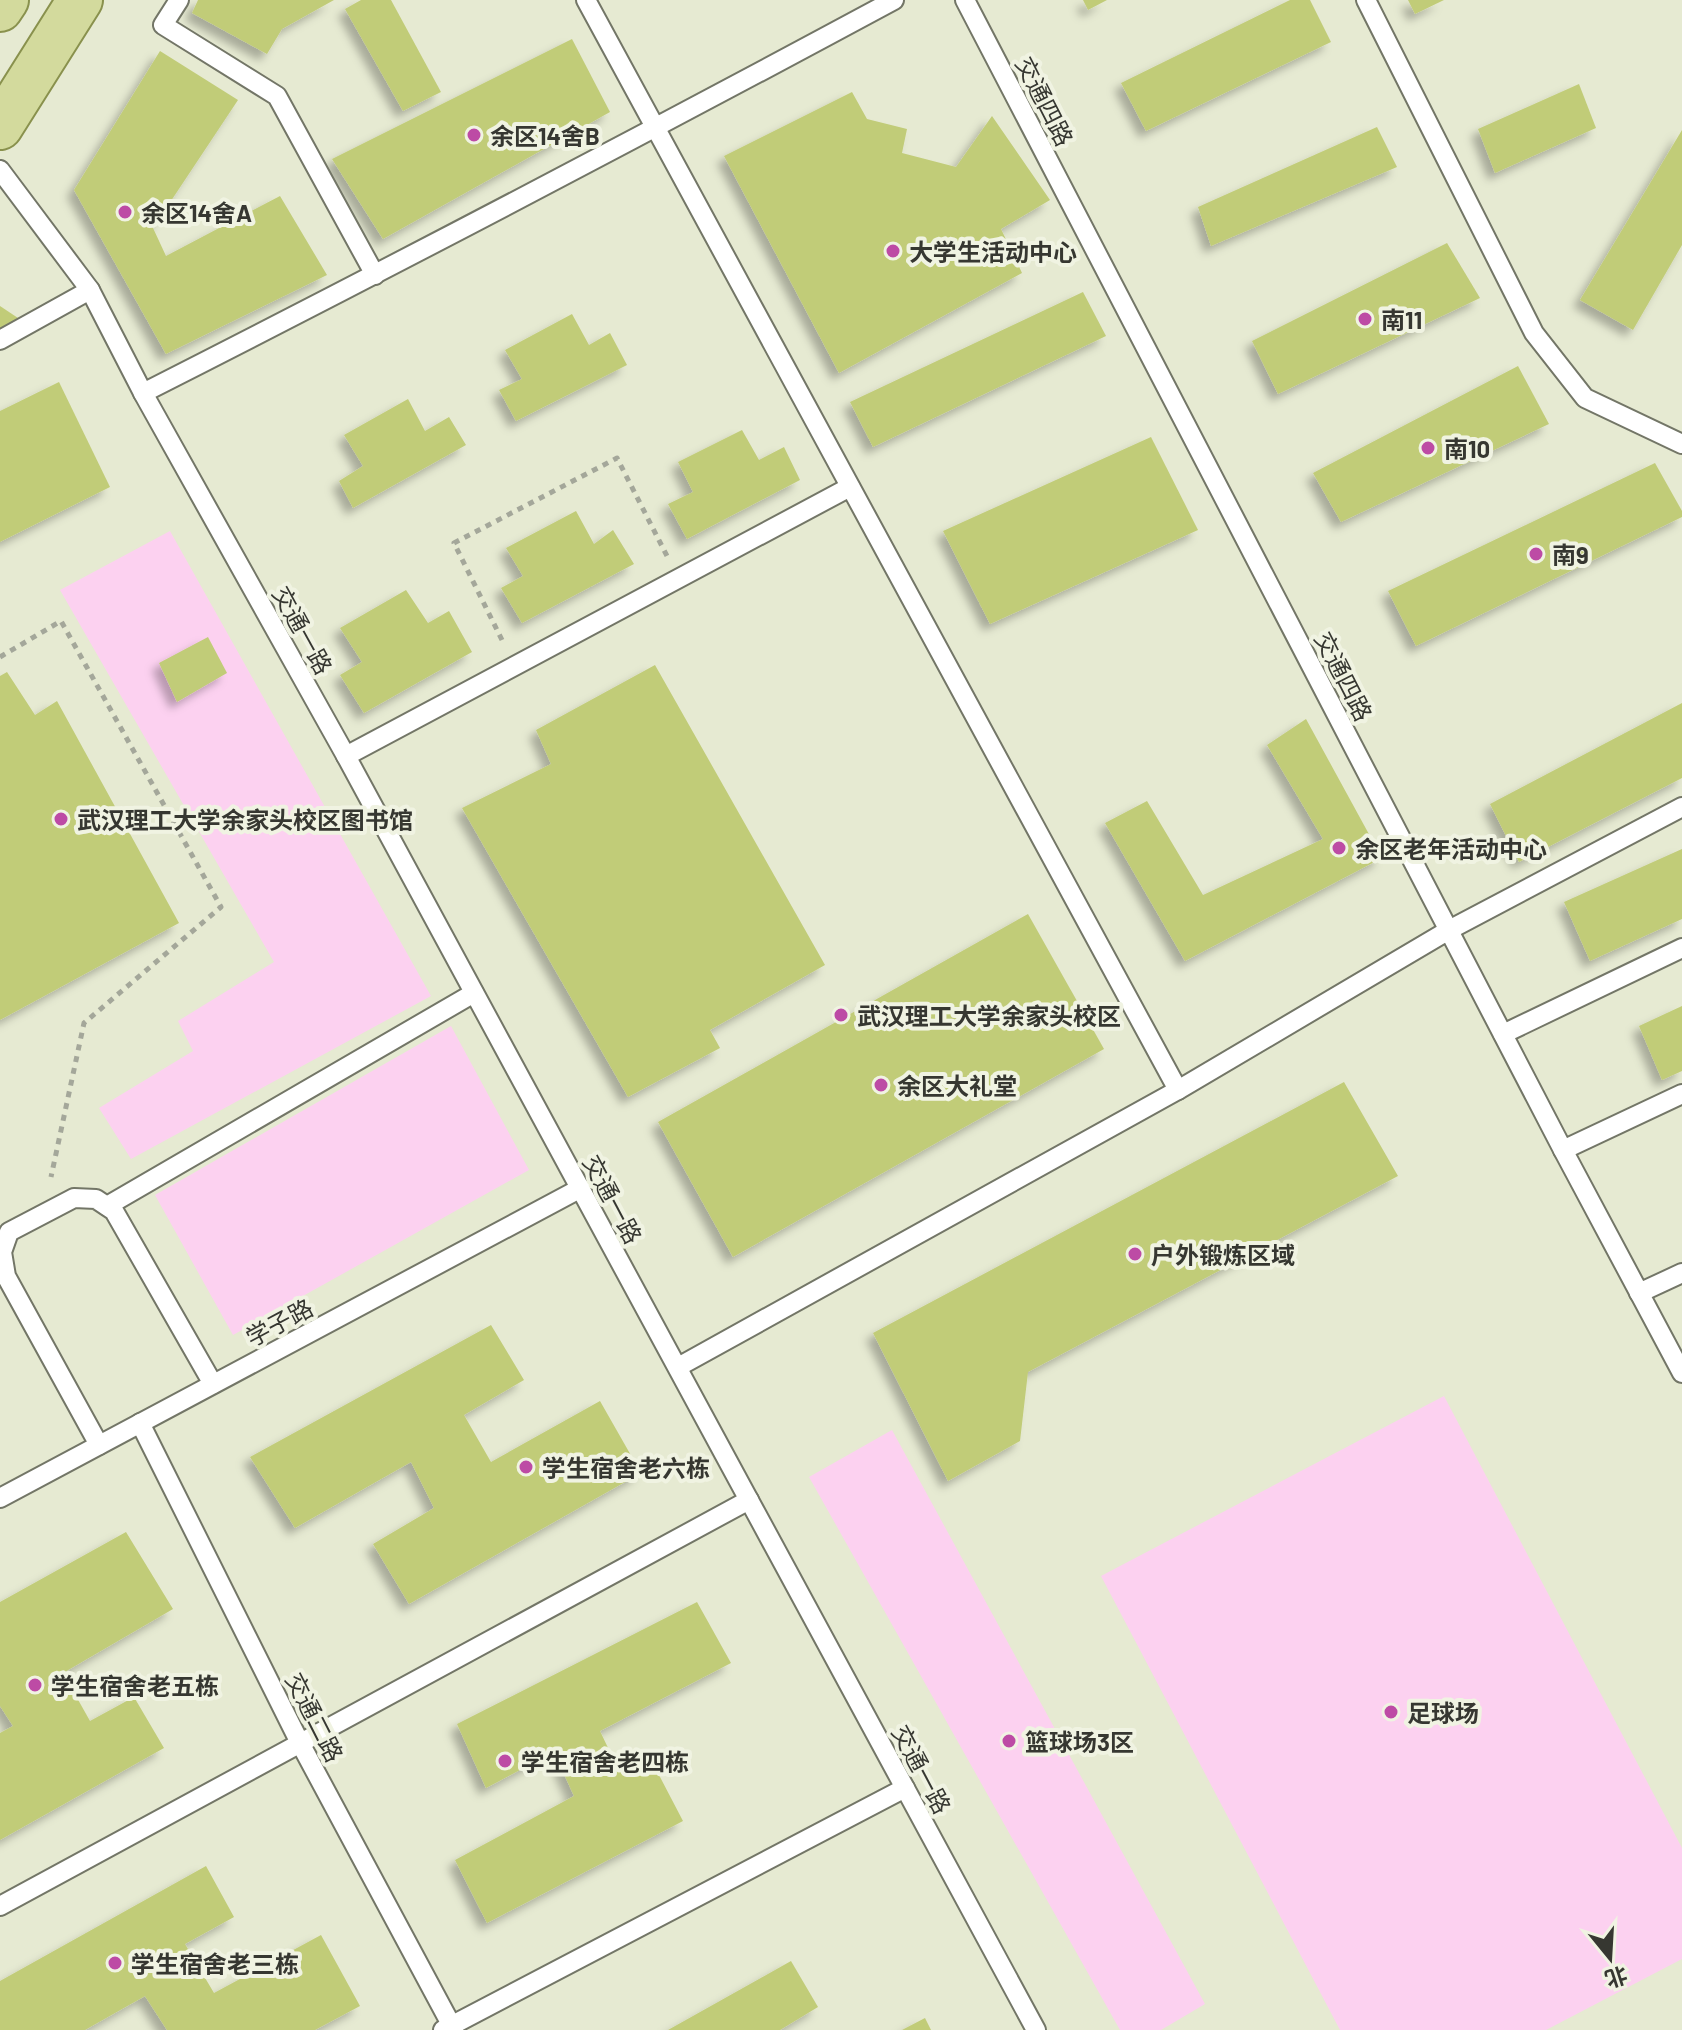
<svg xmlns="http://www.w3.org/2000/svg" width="1682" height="2030" font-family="Barlow,'Noto Sans SC',sans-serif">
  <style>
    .built { fill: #e6ead2 }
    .green { fill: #fcd1f0 }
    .building { fill: #c1cc78; filter: url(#shadow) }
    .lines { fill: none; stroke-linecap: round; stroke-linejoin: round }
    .lane-casing { stroke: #737667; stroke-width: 22 }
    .primary-casing { stroke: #89914d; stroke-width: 48 }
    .path { stroke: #a4a79a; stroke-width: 5; stroke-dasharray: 6 6; stroke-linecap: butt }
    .lane { stroke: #fff; stroke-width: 18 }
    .primary { stroke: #d3da9d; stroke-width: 44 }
    .poi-dot { fill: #bd4ba5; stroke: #f0f3e2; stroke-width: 3 }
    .labels { text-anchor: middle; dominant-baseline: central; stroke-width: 8; stroke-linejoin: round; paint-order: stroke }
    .street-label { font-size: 24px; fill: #363731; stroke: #f0f3e2 }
    .poi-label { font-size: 24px; font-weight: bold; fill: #363731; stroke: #f0f3e2; text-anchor: start }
  </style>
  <defs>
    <filter id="shadow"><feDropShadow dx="-7" dy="7" stdDeviation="4" flood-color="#0004"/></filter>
  </defs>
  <rect width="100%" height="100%" fill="#f0f3e2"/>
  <!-- built -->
  <rect class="built" x="0" y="0" width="1682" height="2030"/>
  <!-- green -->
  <g class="green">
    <path d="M170,531L431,996L131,1159L99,1108L193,1051L178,1021L274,962L60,590Z"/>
    <path d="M451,1026L529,1170L233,1335L155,1195Z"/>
    <path d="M1444,1396L1682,1848V1959L1546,2030H1340L1101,1576Z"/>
    <path d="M892,1430L1205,2004L1161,2030H1120L809,1477Z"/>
  </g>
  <!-- building -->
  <g class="building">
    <path d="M198,0H334L282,29L267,54L192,13Z"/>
    <path d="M361,0H391L441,92L403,111L345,9Z"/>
    <path d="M1083,0H1107L1088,10Z"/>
    <path d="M1290,0H1310L1331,42L1146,131L1121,83Z"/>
    <path d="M1408,0H1444L1415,14Z"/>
    <path d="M572,39L610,112L383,239L332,159Z"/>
    <path d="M160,51L238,100L153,228L166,256L280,196L327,275L166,354L74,190Z"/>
    <path d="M1579,84L1596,128L1495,173L1478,129Z"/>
    <path d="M852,92L867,119L907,129L902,153L956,167L992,116L1050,200L1001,229L1022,273L839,373L724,156Z"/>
    <path d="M1377,127L1397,167L1211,246L1198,207Z"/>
    <path d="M1682,130V245L1633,330L1580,300Z"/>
    <path d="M1447,243L1480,298L1278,394L1252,341Z"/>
    <path d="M1083,292L1106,336L873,447L850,402Z"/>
    <path d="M0,306L24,322L0,333Z"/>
    <path d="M572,314L589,345L610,333L627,365L516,421L499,390L522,379L505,350Z"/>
    <path d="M1518,366L1549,424L1341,522L1313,473Z"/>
    <path d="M59,382L110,487L0,542V411Z"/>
    <path d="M408,399L425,431L449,417L466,445L353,508L339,481L363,466L344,435Z"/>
    <path d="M742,430L759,460L784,447L800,480L687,539L668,504L693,492L678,462Z"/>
    <path d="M1151,437L1198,530L990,624L943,531Z"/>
    <path d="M1655,463L1682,511V517L1416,646L1388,591Z"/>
    <path d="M576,511L594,544L613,530L634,564L522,623L501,588L523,576L506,548Z"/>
    <path d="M406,590L428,623L449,611L472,652L364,713L340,675L362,662L340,628Z"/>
    <path d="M208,637L227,673L177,702L159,663Z"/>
    <path d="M655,665L825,965L710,1030L720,1048L628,1097L462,808L551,764L536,730Z"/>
    <path d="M7,672L35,715L57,701L179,923L0,1020V676Z"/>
    <path d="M1682,703V778L1519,862L1490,804Z"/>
    <path d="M1306,719L1382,858L1185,961L1105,823L1147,801L1203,895L1323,839L1267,745Z"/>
    <path d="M1682,849V919L1590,961L1564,902Z"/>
    <path d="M1028,914L1104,1049L733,1257L658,1122Z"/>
    <path d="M1682,1006V1071L1662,1080L1639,1026Z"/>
    <path d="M1344,1082L1398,1176L1028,1372L1020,1441L948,1481L873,1333Z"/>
    <path d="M491,1325L524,1380L464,1415L491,1462L600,1401L641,1473L409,1604L373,1544L434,1508L411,1462L295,1528L250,1457Z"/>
    <path d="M126,1532L173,1609L63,1673L90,1721L134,1697L164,1748L0,1840V1733L13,1726L0,1706V1602Z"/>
    <path d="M697,1602L731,1663L600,1731L618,1769L648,1754L683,1821L487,1923L455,1860L574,1796L554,1752L486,1788L457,1724Z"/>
    <path d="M206,1866L234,1917L185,1944L214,1993L321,1935L360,2006L315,2030H167L145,1996L85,2030H0V1981Z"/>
    <path d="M791,1961L818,2007L780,2030H668Z"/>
    <path d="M925,2018L931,2030H902Z"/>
  </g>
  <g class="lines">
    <defs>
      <g id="lane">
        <path d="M179,0L163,25L277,96L375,275"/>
        <path d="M586,0L1178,1090"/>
        <path d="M965,0L1563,1150L1682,1373"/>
        <path d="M1366,0L1534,333L1585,398L1682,444"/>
        <path d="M0,170L90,290L143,393L346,756L1036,2030"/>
        <path d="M0,340L90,290"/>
        <path d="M143,393C395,265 645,134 894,0"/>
        <path d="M346,756L850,487"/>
        <path d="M1503,1034L1682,948"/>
        <path d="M1563,1150L1682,1094"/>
        <path d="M107,1206L474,993"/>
        <path d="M1639,1293L1682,1273"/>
        <path d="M678,1367L1178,1090L1449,930L1682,807"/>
        <path d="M140,1423L300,1743L454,2030"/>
        <path d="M99,1445L6,1276L2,1252L9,1232L74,1198L96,1199L114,1211L213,1384"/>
        <path d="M0,1498L581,1188"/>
        <path d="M0,1906L749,1500"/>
        <path d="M443,2030L905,1788"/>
      </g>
      <g id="primary">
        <path d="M0,9L6,0"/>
        <path d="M0,127L80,0"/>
      </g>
    </defs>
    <!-- lane casing -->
    <use href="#lane" class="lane-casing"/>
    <!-- primary casing -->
    <use href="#primary" class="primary-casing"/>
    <!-- path -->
    <g class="path">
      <path d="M502,640L454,543L617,458L667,556"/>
      <path d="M0,657L61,621L221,907L84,1023L51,1177"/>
    </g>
    <!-- lane -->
    <use href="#lane" class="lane"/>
    <!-- primary -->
    <use href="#primary" class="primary"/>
  </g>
  <!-- markers -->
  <g class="poi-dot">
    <circle cx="474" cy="135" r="8"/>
    <circle cx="125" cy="212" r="8"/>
    <circle cx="893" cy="251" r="8"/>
    <circle cx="1365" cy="319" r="8"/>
    <circle cx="1428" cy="448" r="8"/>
    <circle cx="1536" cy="554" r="8"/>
    <circle cx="61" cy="819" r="8"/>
    <circle cx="1339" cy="848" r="8"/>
    <circle cx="841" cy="1015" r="8"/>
    <circle cx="881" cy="1085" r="8"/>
    <circle cx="1135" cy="1254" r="8"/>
    <circle cx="526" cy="1467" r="8"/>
    <circle cx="35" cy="1685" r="8"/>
    <circle cx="1391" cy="1712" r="8"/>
    <circle cx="1009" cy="1741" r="8"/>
    <circle cx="505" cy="1761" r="8"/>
    <circle cx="115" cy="1963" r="8"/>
  </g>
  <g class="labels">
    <!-- street labels -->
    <g class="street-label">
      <text transform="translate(1045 101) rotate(63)">交通四路</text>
      <text transform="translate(303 630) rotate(61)">交通一路</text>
      <text transform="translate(1344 676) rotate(63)">交通四路</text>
      <text transform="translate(613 1199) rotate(62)">交通一路</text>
      <text transform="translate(279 1322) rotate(-28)">学子路</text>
      <text transform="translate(315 1717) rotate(63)">交通二路</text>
      <text transform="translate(922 1769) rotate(62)">交通一路</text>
    </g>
    <!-- poi labels -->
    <g class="poi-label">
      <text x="490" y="135">余区14舍B</text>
      <text x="141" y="212">余区14舍A</text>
      <text x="909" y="251">大学生活动中心</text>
      <text x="1381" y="319">南11</text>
      <text x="1444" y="448">南10</text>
      <text x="1552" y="554">南9</text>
      <text x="77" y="819">武汉理工大学余家头校区图书馆</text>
      <text x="1355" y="848">余区老年活动中心</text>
      <text x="857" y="1015">武汉理工大学余家头校区</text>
      <text x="897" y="1085">余区大礼堂</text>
      <text x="1151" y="1254">户外锻炼区域</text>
      <text x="542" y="1467">学生宿舍老六栋</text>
      <text x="51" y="1685">学生宿舍老五栋</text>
      <text x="1407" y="1712">足球场</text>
      <text x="1025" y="1741">篮球场3区</text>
      <text x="521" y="1761">学生宿舍老四栋</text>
      <text x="131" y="1963">学生宿舍老三栋</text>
    </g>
  </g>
  <!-- north arrow -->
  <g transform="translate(1610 1958) rotate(162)" stroke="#f0f3e2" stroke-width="6" paint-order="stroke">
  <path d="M0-6L14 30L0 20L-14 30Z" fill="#363731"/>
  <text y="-12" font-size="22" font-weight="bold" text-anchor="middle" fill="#363731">北</text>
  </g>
</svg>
